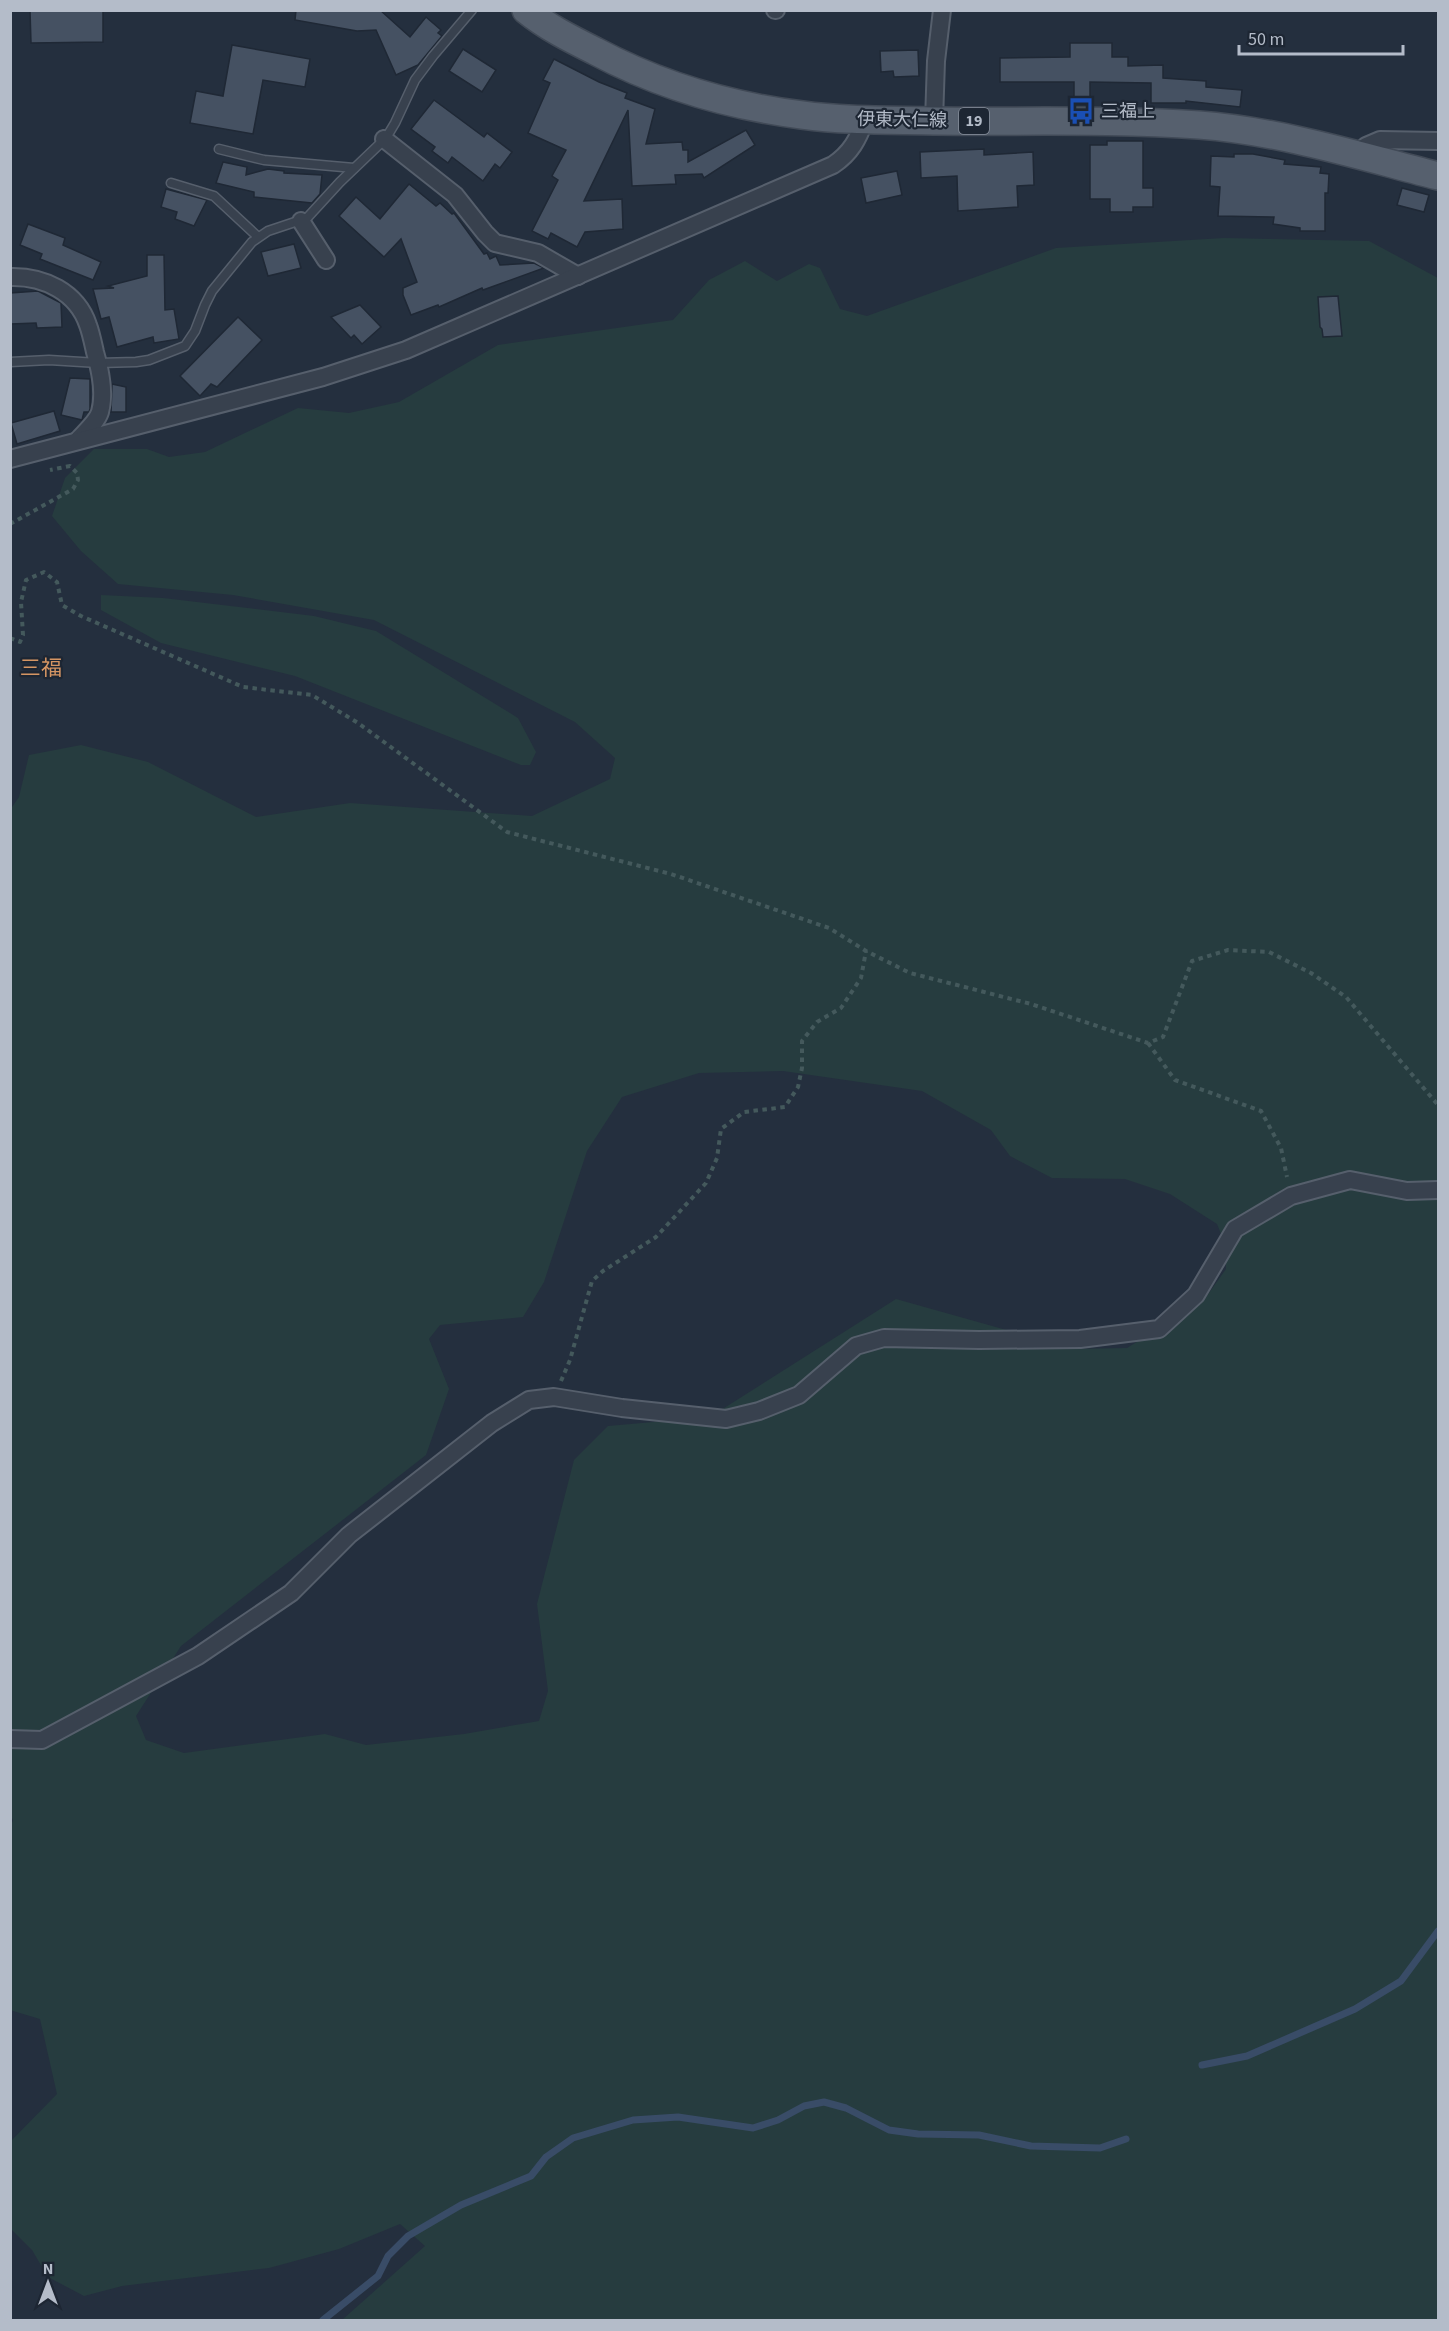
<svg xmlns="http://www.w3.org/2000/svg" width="1449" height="2331" font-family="'Source Sans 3','Noto Sans JP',sans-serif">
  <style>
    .green { fill: #263c3f; fill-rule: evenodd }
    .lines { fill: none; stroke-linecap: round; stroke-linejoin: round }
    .stream { stroke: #394c67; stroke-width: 7 }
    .building { fill: #455162; stroke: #1f2835; stroke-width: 1.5 }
    .lane-casing { stroke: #565f6c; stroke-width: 11 }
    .street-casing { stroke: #565f6c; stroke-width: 20 }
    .primary-casing { stroke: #414a57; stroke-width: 30 }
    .path { stroke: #44595c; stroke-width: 4; stroke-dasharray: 4.5 4.5; stroke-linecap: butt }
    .lane { stroke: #38414e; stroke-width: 8 }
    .street { stroke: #38414e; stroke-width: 16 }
    .primary { stroke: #56606e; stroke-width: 27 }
    .labels { text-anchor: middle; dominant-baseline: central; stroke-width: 4.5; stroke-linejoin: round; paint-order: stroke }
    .shield { fill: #1d2633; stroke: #878f9c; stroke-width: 1.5 }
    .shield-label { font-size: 16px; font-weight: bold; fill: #b4bcc9 }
    .poi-label { font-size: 18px; fill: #b4bcc9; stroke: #1d2633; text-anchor: start }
    .street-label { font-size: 18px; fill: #b4bcc9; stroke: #1d2633 }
    .quarter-label { font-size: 21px; fill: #d59563; stroke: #1d2633 }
  </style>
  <rect width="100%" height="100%" fill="#242f3e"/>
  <!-- green -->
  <g class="green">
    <path d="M1224,238L1369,241L1438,278V2320H342L425,2246L400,2224L339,2249L269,2268L122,2286L84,2296L48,2277L32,2250L11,2229L10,2142L57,2094L40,2019L10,2010V1828L13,1820L10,1814V810L19,797L29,755L81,745L148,762L256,817L350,803L532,816L610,779L615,758L575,722L374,620L233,595L118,584L81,551L52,516L65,478L94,449H147L169,457L205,452L298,408L349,413L399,402L498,345L673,320L709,280L745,261L777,281L809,264L820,268L840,309L867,316L1056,248ZM783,1071L922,1091L991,1130L1010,1156L1052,1178L1125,1179L1170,1194L1217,1224L1226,1246V1269L1204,1300L1127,1348L1074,1349L896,1299L710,1417L608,1426L574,1460L537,1604L548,1691L539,1721L464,1734L366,1745L325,1734L184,1753L146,1740L136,1716L181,1646L426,1455L449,1389L429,1339L440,1325L523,1317L544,1282L587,1151L622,1097L699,1073Z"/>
    <path d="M101,595L163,598L314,616L376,631L518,718L536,752L530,765H521L295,676L161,643L101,610Z"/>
  </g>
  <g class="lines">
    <!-- stream -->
    <g class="stream">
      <path d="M1202,2065L1247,2056L1355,2009L1401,1981L1438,1931"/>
      <path d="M323,2320L378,2276L388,2256L408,2236L461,2205L531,2176L546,2157L573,2138L633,2120L678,2117L753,2128L778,2120L804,2106L824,2102L846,2108L889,2130L918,2134L979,2135L1031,2146L1100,2148L1126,2139"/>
    </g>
  </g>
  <!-- building -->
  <g class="building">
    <path d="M30,10H103V42L31,43Z"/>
    <path d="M296,10H380L410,37L426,17L441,30L438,33L442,36L418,65L396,75L376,30L357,31L295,20Z"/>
    <path d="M1070,43H1112V57H1128V66L1163,65V78L1206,81V87L1242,90L1240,107L1186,101V103H1151V83L1090,82V104L1074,103V82H1000V58L1070,57Z"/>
    <path d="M232,45L310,59L305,87L263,80L253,134L190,123L196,91L223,96Z"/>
    <path d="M463,49L496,70L482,92L449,71Z"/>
    <path d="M918,50L919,76L894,77L893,71L881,72L880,51Z"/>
    <path d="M554,59L599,82L627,93L625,98L655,109L646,144L682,142L683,150H688V162L746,130L755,145L704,178L702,174L675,175L676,184L632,186L628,110L584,201L622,199L623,229L585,232L577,247L551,233L548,239L532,231L558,180L552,176L566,150L528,133L550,83L543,80Z"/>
    <path d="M434,100L484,137L487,133L512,152L500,168L495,164L483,181L452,157L448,163L432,151L435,147L411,129Z"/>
    <path d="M1107,141H1143V188H1153V207H1133V212H1110V199H1090V145H1107Z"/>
    <path d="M984,149V155L1033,152L1034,185L1017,186L1018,207L958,211L957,176L921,178L920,152Z"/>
    <path d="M1234,154H1253L1285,160L1284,164L1321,167L1320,173L1329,174L1328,193H1325V231H1300V228L1273,224L1274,217L1218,216L1220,187L1210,186L1211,156L1234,157Z"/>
    <path d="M223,162L247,167L246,175L268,169L284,171V173L322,175L320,194L312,203L254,197V192L216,183Z"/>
    <path d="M897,171L902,195L866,203L861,178Z"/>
    <path d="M409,184L436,206L440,203L452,214L454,213L484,254L487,253L490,259L496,256L500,265L534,263L544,268L483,290L482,288L439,307L438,305L411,315L403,295V288L417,282L401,239L384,257L339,216L356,197L380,219Z"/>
    <path d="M1402,188L1429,195L1424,212L1397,205Z"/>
    <path d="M166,189L207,200L194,226L175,219L177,212L161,207Z"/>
    <path d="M28,224L65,238L63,245L101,262L93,280L40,259L42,254L20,245Z"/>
    <path d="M294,244L301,268L268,276L261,252Z"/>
    <path d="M147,255H164L165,310L174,309L179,339L154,343L153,337L117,347L109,317L101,319L93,289L114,288L108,286L147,276Z"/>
    <path d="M38,291L61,303L62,327L37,328L36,323L10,324V293Z"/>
    <path d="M1338,296L1342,336L1323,337L1322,329L1320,327L1318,297Z"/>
    <path d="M360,305L381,327L362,344L354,335L351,338L331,317Z"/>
    <path d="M238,317L262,340L217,387L211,384L200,396L180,376Z"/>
    <path d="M70,378L90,379V409L89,412H84L82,420L61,415Z"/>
    <path d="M112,384L126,387V412H111Z"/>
    <path d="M54,411L60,431L17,444L11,423Z"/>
  </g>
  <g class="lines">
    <defs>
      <g id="lane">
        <path d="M219,149L264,160L354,168"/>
        <path d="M171,183L214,196L257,236"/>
        <path d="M10,362L49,360L98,363L136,362L149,360L185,346L195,331L205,305L212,291L252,242L268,231L307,218L340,182L386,138L395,123L415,80L433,56L472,10"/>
      </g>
      <g id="street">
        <path d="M775,10H776"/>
        <path d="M934,121L936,61L942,10"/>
        <path d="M384,139L455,195L485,233L495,243L538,253L578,276"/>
        <path d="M1357,155L1366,146L1380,140L1438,141"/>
        <path d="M301,221L326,260"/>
        <path d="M10,277C44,276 77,292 88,325C91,333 93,343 95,352C100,369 105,394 100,412C97,422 84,433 77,441"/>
        <path d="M10,459L323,377L406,350L833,165C851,153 858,139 865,120"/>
        <path d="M10,1739L42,1740L198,1656L291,1593L349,1535L492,1423L529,1400L554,1397L622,1408L726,1419L759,1411L799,1395L856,1346L884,1338L979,1340L1080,1339L1159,1329L1196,1295L1235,1229L1291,1196L1350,1180L1407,1191L1438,1190"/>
      </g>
      <path id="primary" d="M526,10C547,27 571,39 595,51C659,85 730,106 802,115C845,121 890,120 934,121C1022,122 1111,119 1199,125C1280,131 1360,156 1438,176"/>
    </defs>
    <!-- lane casing -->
    <use href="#lane" class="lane-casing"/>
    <!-- street casing -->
    <use href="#street" class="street-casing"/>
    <!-- primary casing -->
    <use href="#primary" class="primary-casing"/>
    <!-- path -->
    <g class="path">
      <path d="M10,524L73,489L78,480L77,473L70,466L50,470"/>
      <path d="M10,638L20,642L23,635L21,602L26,580L44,572L57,582L62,605L81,616L243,687L312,695L358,723L507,832L671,874L829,928L866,951L910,973L1031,1004L1148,1043L1163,1037L1192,961L1228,950L1269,952L1311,973L1346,997L1438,1105"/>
      <path d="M1148,1043L1175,1080L1261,1111L1281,1148L1287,1177"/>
      <path d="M561,1381L570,1360L592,1281L603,1271L656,1237L706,1183L717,1158L721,1129L744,1112L785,1107L798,1087L802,1068V1041L817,1022L841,1008L861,978L866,951"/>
    </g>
    <!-- lane -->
    <use href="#lane" class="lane"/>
    <!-- street -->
    <use href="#street" class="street"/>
    <!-- primary -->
    <use href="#primary" class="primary"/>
  </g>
  <!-- icons -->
  <defs>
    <symbol id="bus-bare" viewBox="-9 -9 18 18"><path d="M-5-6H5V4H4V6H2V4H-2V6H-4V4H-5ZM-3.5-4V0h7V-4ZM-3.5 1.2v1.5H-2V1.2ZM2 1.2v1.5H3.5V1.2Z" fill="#1a4fb4" stroke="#1d2633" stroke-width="2.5" paint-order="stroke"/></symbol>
  </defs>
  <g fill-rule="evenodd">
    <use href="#bus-bare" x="1062" y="92" width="38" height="38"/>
  </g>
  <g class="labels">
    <!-- shield labels -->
    <rect class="shield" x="959" y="108" width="30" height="26" rx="4.5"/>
    <g class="shield-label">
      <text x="974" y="121">19</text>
    </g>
    <!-- poi labels -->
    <g class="poi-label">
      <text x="1101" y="111">三福上</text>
    </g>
    <!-- street labels -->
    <g class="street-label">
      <text transform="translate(902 120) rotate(1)">伊東大仁線</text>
    </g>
    <!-- quarter labels -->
    <g class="quarter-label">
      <text x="41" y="668">三福</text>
    </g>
  </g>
  <!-- border -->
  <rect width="1449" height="2331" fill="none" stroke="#b4bcc9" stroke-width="24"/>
  <!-- north arrow -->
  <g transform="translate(48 2283)" stroke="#1d2633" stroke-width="4.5" paint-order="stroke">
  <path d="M0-4.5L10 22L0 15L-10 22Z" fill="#b4bcc9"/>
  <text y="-9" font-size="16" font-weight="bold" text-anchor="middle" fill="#b4bcc9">N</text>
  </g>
  <!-- scale -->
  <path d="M1239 45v9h164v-9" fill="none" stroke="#b4bcc9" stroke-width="3"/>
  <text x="1248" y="45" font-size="18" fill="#b4bcc9" stroke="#1d2633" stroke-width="4.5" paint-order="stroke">50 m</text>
</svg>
